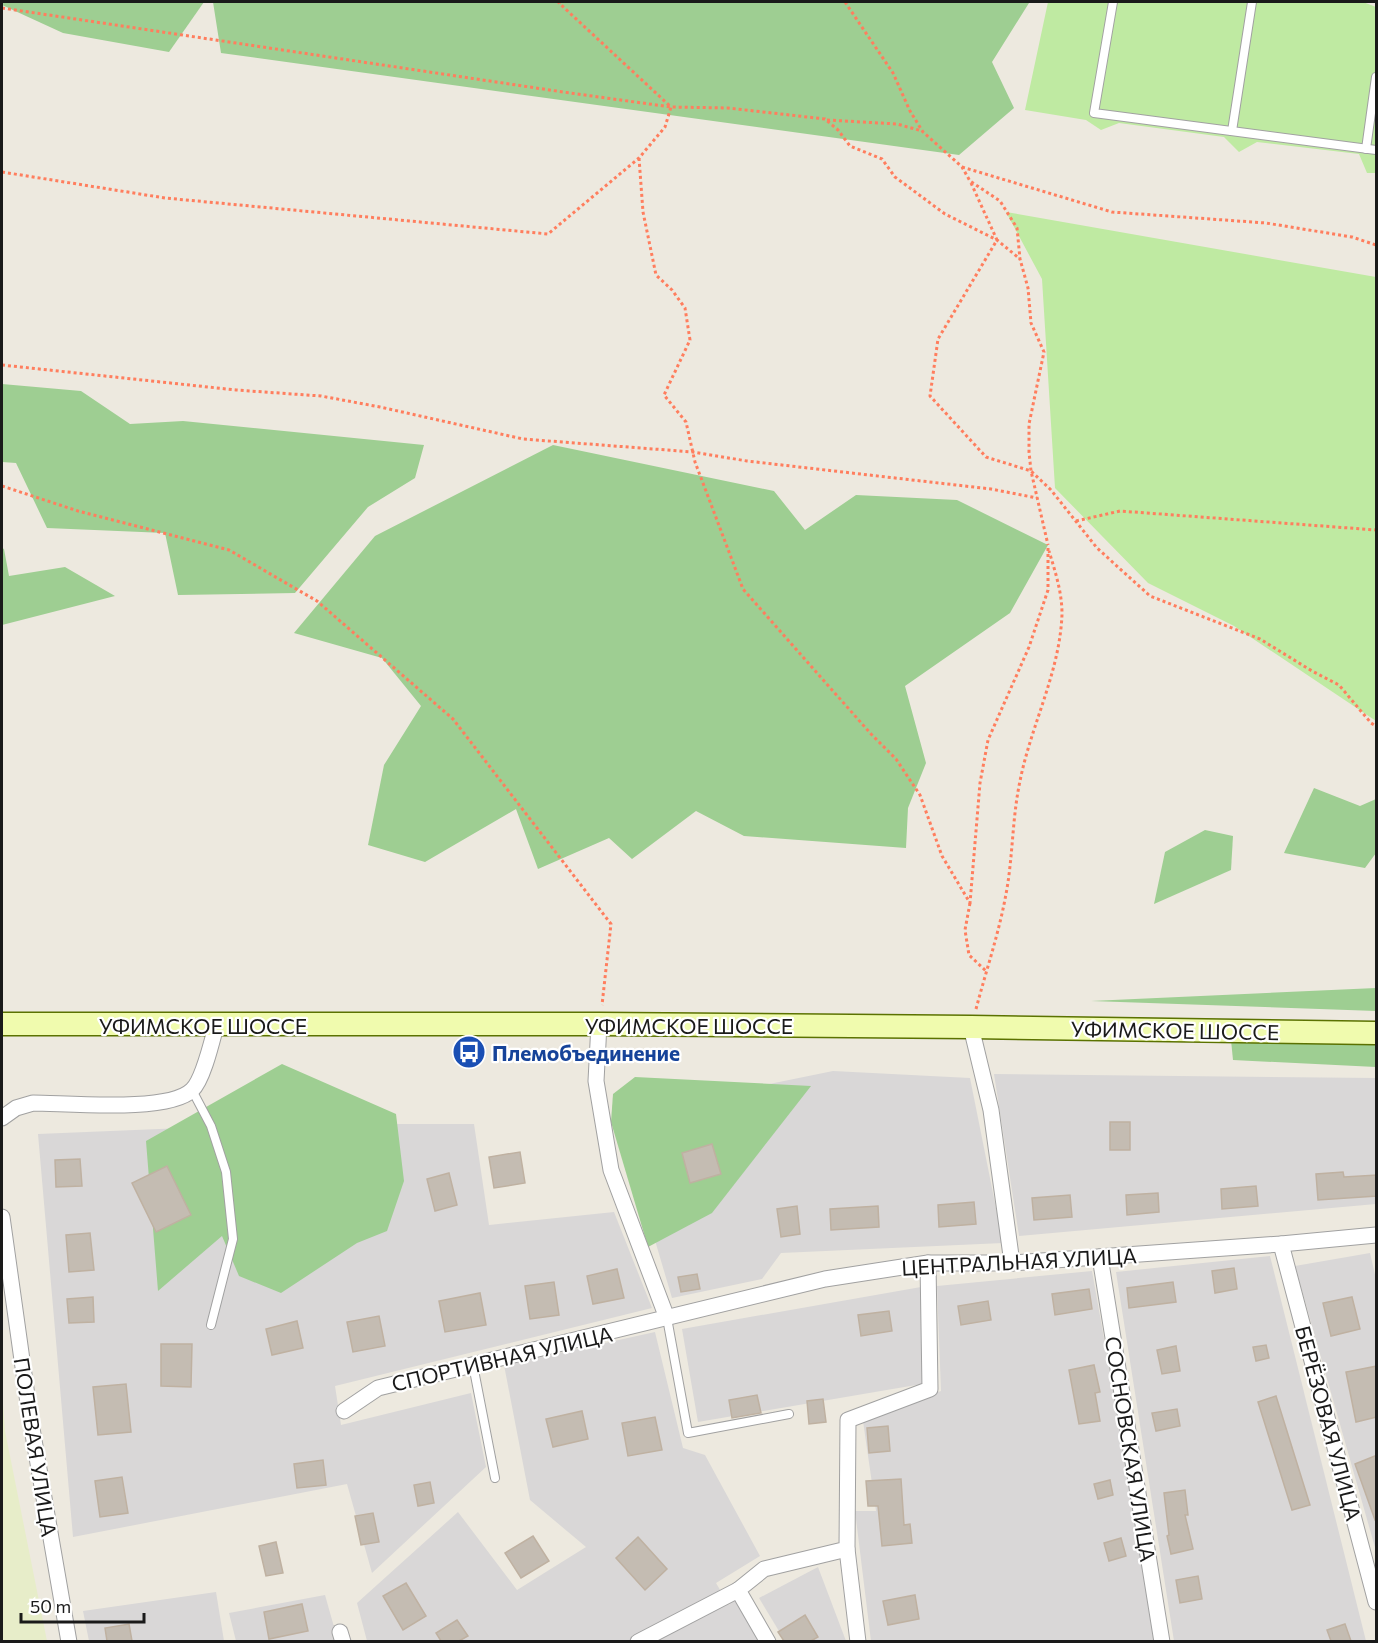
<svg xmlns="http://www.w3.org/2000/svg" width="1378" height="1643" font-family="Commissioner,sans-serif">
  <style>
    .residential { fill: #d9d7d7 }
    .farmland { fill: #e7edc9 }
    .grass { fill: #bfeaa2 }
    .forest { fill: #9ece92 }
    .building { fill: #c4bcb2; stroke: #bfb1a1; stroke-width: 1.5 }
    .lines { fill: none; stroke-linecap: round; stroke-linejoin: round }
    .service-casing { stroke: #a1a1a1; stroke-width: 10 }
    .minor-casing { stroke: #a1a1a1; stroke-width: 17 }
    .secondary-casing { stroke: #5b7201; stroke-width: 25 }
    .path { stroke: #ff7e5e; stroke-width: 3; stroke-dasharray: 3 3; stroke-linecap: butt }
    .service { stroke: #fff; stroke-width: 8 }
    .minor { stroke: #fff; stroke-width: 15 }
    .secondary { stroke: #f0fbae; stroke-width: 22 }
    .labels { text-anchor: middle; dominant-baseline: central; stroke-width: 4.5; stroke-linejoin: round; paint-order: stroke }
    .street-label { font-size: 21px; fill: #1a1a1a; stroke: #fff }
    .transit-label { font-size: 21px; font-weight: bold; fill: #164399; stroke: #fff; text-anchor: start }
  </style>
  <rect width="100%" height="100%" fill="#ede9df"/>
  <!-- residential -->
  <g class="residential">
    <path d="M833,1071L970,1078L1003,1243L781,1253L762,1279L672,1298L618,1115Z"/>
    <path d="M994,1074L1376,1078V1204L1019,1236Z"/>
    <path d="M279,1124H474L489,1225L614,1212L652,1308L335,1386L341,1425L471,1393L486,1467L372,1573L347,1484L73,1537L38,1134Z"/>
    <path d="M1370,1253L1376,1279V1551L1295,1266Z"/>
    <path d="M1270,1256L1366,1641H1174L1116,1272Z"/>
    <path d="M1092,1271L1158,1641H871L855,1511H876L863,1421L941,1391L937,1286Z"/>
    <path d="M921,1287L922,1384L698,1422L682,1329Z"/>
    <path d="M655,1332L683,1448L705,1455L760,1556L716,1583L729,1605L734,1597L760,1641H367L357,1603L458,1512L517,1590L586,1547L530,1500L504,1365Z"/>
    <path d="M818,1567L846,1641H785L759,1598Z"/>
    <path d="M216,1592L224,1641H89L83,1611Z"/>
    <path d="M325,1595L338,1641H236L229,1613Z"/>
  </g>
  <!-- farmland -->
  <path class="farmland" d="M2,1390L5,1431L47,1641H2Z"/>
  <!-- grass -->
  <g class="grass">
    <path d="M1048,2H1363L1376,7V173H1367L1359,154L1257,142L1239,152L1224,137L1119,123L1101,130L1086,120L1025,110Z"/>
    <path d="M1006,212L1376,277V721L1234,626L1148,583L1055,488L1042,279Z"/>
  </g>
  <!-- forest -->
  <g class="forest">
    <path d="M2,2H204L169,52L63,33L2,5Z"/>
    <path d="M213,2H1028L1029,3L992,62L1014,108L959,155L221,53Z"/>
    <path d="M2,384L81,391L130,424L183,421L424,445L415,478L368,507L295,593L178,595L165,533L47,528L16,463L2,462Z"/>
    <path d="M553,445L774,491L805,530L856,495L957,500L1048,545L1010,613L905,686L926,763L908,808L906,848L744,836L696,811L632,859L609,838L538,869L516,809L425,862L368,845L384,765L421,706L382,658L294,633L375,536Z"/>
    <path d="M2,548L4,549L9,576L65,567L115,596L2,625Z"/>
    <path d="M1314,788L1360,806L1376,799V853L1365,868L1284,853Z"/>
    <path d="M1205,830L1233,836L1231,870L1154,904L1165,852Z"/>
    <path d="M1376,988V1011L1091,1001Z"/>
    <path d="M1231,1040L1376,1045V1067L1233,1060Z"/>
    <path d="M282,1064L396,1114L404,1181L387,1231L357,1243L281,1293L239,1276L222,1236L158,1291L146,1141Z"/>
    <path d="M635,1077L811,1086L712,1213L648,1247L611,1122L613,1094Z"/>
  </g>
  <!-- building -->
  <g class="building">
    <rect x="1110" y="1122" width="20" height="28"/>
    <path d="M712,1144L721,1174L690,1183L682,1153Z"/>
    <path d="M520,1152L525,1183L494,1188L489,1157Z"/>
    <path d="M80,1159L82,1186L56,1187L55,1160Z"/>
    <path d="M167,1166L191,1215L156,1232L132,1183Z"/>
    <path d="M1343,1172L1344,1177L1377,1175V1196L1318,1200L1316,1174Z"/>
    <path d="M449,1173L457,1205L435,1211L427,1179Z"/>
    <path d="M1256,1186L1258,1206L1222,1209L1221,1189Z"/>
    <path d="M1158,1193L1159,1212L1127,1215L1126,1195Z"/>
    <path d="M1070,1195L1072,1217L1034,1220L1032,1198Z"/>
    <path d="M974,1202L976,1224L939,1227L938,1205Z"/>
    <path d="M797,1206L800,1234L781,1237L777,1209Z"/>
    <path d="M878,1206L879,1227L831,1230L830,1209Z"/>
    <path d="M90,1233L94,1270L69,1272L66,1235Z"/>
    <path d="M1234,1268L1237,1289L1215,1293L1212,1271Z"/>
    <path d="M617,1269L624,1298L593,1304L587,1276Z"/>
    <path d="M697,1274L700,1289L681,1292L678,1277Z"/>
    <path d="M554,1282L559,1315L530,1319L525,1286Z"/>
    <path d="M1173,1282L1176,1302L1129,1308L1127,1288Z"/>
    <path d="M1089,1289L1092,1309L1055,1315L1052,1294Z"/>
    <path d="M480,1293L486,1325L445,1332L439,1301Z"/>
    <path d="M93,1297L94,1322L69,1323L67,1299Z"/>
    <path d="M1352,1297L1360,1329L1331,1336L1323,1303Z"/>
    <path d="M988,1301L991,1320L961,1325L958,1306Z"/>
    <path d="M889,1311L892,1331L861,1336L858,1315Z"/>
    <path d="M379,1316L385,1346L353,1352L347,1322Z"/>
    <path d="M297,1321L303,1348L272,1355L266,1329Z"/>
    <path d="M161,1344H192L191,1387L161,1386Z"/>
    <path d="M1266,1345L1269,1358L1256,1361L1253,1347Z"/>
    <path d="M1176,1346L1180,1371L1162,1374L1157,1350Z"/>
    <path d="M1094,1365L1100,1392L1095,1393L1100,1421L1079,1424L1069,1370Z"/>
    <path d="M1377,1366V1417L1356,1422L1346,1372Z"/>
    <path d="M126,1384L131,1432L98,1435L93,1387Z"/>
    <path d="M757,1395L761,1413L732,1418L729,1400Z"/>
    <path d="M1276,1396L1310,1505L1292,1510L1258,1402Z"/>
    <path d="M823,1399L826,1422L809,1424L807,1401Z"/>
    <path d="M1177,1409L1180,1426L1156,1431L1152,1413Z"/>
    <path d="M582,1411L588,1439L553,1447L546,1419Z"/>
    <path d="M655,1417L662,1450L628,1456L622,1423Z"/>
    <path d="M888,1426L890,1451L869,1453L867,1428Z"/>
    <path d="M1377,1455V1519L1375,1520L1355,1464Z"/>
    <path d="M323,1460L326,1485L297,1488L294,1464Z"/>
    <path d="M122,1477L128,1513L100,1517L95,1481Z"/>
    <path d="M901,1479L904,1525L910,1524L912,1543L882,1546L878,1506H868L866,1481Z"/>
    <path d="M1110,1480L1113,1495L1098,1499L1094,1484Z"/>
    <path d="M430,1482L434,1503L418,1506L414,1485Z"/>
    <path d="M1185,1490L1188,1515H1185L1193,1549L1171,1554L1167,1536L1169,1535L1164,1493Z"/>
    <path d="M373,1513L379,1542L361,1545L355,1516Z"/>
    <path d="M533,1536L549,1561L521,1578L505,1553Z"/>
    <path d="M638,1537L667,1569L645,1590L616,1558Z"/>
    <path d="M1121,1538L1126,1556L1109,1561L1104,1543Z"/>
    <path d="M276,1542L283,1573L266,1576L259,1546Z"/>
    <path d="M1198,1576L1202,1599L1180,1603L1176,1580Z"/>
    <path d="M406,1583L426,1616L403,1630L383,1596Z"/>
    <path d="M915,1595L919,1619L888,1625L883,1601Z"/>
    <path d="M302,1604L308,1631L269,1639L264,1612Z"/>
    <path d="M805,1615L818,1637L811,1641H784L778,1632Z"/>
    <path d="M457,1620L468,1636L459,1641H441L436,1633Z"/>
    <path d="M129,1624L132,1641H107L105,1628Z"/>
    <path d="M1345,1624L1351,1641H1331L1327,1630Z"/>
  </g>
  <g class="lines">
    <defs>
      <g id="service">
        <path d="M1113,2L1094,113L1376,150"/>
        <path d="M1232,131L1252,2"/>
        <path d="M1366,149L1376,77"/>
        <path d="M192,1090L211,1126L226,1172L233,1239L211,1325"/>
        <path d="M667,1318L688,1433L789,1414"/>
        <path d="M473,1365L495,1478"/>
      </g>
      <g id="minor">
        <path d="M599,1024L596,1081L611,1170L667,1318"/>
        <path d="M971,1027L991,1110L1012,1263"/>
        <path d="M2,1118L16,1108L33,1103C66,1103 169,1113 192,1090C203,1080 212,1041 216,1026"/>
        <path d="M2,1217L30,1417L69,1642"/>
        <path d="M1281,1244L1376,1602"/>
        <path d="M1100,1257L1162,1642"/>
        <path d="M344,1411L378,1388L825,1279L928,1263H1012L1281,1244L1376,1235"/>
        <path d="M847,1549L858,1642"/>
        <path d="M340,1632L343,1642"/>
        <path d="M638,1642L738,1590"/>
        <path d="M768,1642L738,1590L764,1569L847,1549L848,1420L930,1389L928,1263"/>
      </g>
      <path id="secondary" d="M2,1024H599L971,1027L1376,1033"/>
    </defs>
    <!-- service casing -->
    <use href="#service" class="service-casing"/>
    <!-- minor casing -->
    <use href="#minor" class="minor-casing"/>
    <!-- secondary casing -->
    <use href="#secondary" class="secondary-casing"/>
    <!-- path -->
    <g class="path">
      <path d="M845,2L893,73L910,111L923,132L962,167L970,181L1000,201L1017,228L1020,259L1028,288L1031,323L1044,352L1029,424V452L1031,471L1048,545"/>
      <path d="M2,8L563,92L671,107L728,108L825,119L838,130L850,146L882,159L895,177L945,214L997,240L1020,259"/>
      <path d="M827,120L897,124L922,131"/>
      <path d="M639,158L643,212L656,275L672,290L685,308L690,340L664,395L686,422L695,462L743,589L871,734L896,759L920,795L942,856L970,903L980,783L988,740L1029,647L1048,590V545"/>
      <path d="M962,167L1112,212L1266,223L1352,237L1376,245"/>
      <path d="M2,172L165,198L548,234L639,158L665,127L671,107L559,3L560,2"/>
      <path d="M971,183L997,240L938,339L930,396L986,457L1031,471L1051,490L1097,548L1150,596L1260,639L1312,671L1339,685L1371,723L1376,726"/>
      <path d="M2,365L236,390L321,396L380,407L523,439L693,452L747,461L991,489L1037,498"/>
      <path d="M2,486L78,511L229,550L317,601L453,719L611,924L602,1005"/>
      <path d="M1076,521L1120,511L1376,530"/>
      <path d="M970,903L965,930L969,955L986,971"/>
      <path d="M976,1009C986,971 999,933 1006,894C1013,857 1012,819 1020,781C1031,725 1060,672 1062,614C1062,592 1055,571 1049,551"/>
    </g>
    <!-- service -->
    <use href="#service" class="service"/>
    <!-- minor -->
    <use href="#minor" class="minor"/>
    <!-- secondary -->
    <use href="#secondary" class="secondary"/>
  </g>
  <!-- icons -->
  <defs>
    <symbol id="bus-disc" viewBox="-11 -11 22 22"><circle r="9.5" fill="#1a4fb4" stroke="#fff"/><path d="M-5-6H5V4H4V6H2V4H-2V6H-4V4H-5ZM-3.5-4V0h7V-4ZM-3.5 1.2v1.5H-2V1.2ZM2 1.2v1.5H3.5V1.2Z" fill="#fff"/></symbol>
  </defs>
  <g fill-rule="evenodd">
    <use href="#bus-disc" x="450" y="1033" width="38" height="38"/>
  </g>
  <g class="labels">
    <!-- street labels -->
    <g class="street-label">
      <text x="203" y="1025">УФИМСКОЕ ШОССЕ</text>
      <text x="689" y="1025">УФИМСКОЕ ШОССЕ</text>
      <text transform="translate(1175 1030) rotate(1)">УФИМСКОЕ ШОССЕ</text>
      <text transform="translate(1019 1261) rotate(-3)">ЦЕНТРАЛЬНАЯ УЛИЦА</text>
      <text transform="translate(502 1358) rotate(-13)">СПОРТИВНАЯ УЛИЦА</text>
      <text transform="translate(1329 1423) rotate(75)">БЕРЁЗОВАЯ УЛИЦА</text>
      <text transform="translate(36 1447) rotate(81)">ПОЛЕВАЯ УЛИЦА</text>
      <text transform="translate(1131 1449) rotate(81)">СОСНОВСКАЯ УЛИЦА</text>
    </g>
    <!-- transit labels -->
    <g class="transit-label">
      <text x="492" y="1052">Племобъединение</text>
    </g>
  </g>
  <!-- border -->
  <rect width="1378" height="1643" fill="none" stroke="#1a1a1a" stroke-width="6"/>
  <!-- scale -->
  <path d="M21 1613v9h123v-9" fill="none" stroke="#1a1a1a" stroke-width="3"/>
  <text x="30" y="1613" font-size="18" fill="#1a1a1a" stroke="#ffffff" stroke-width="4.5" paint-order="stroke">50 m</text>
</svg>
